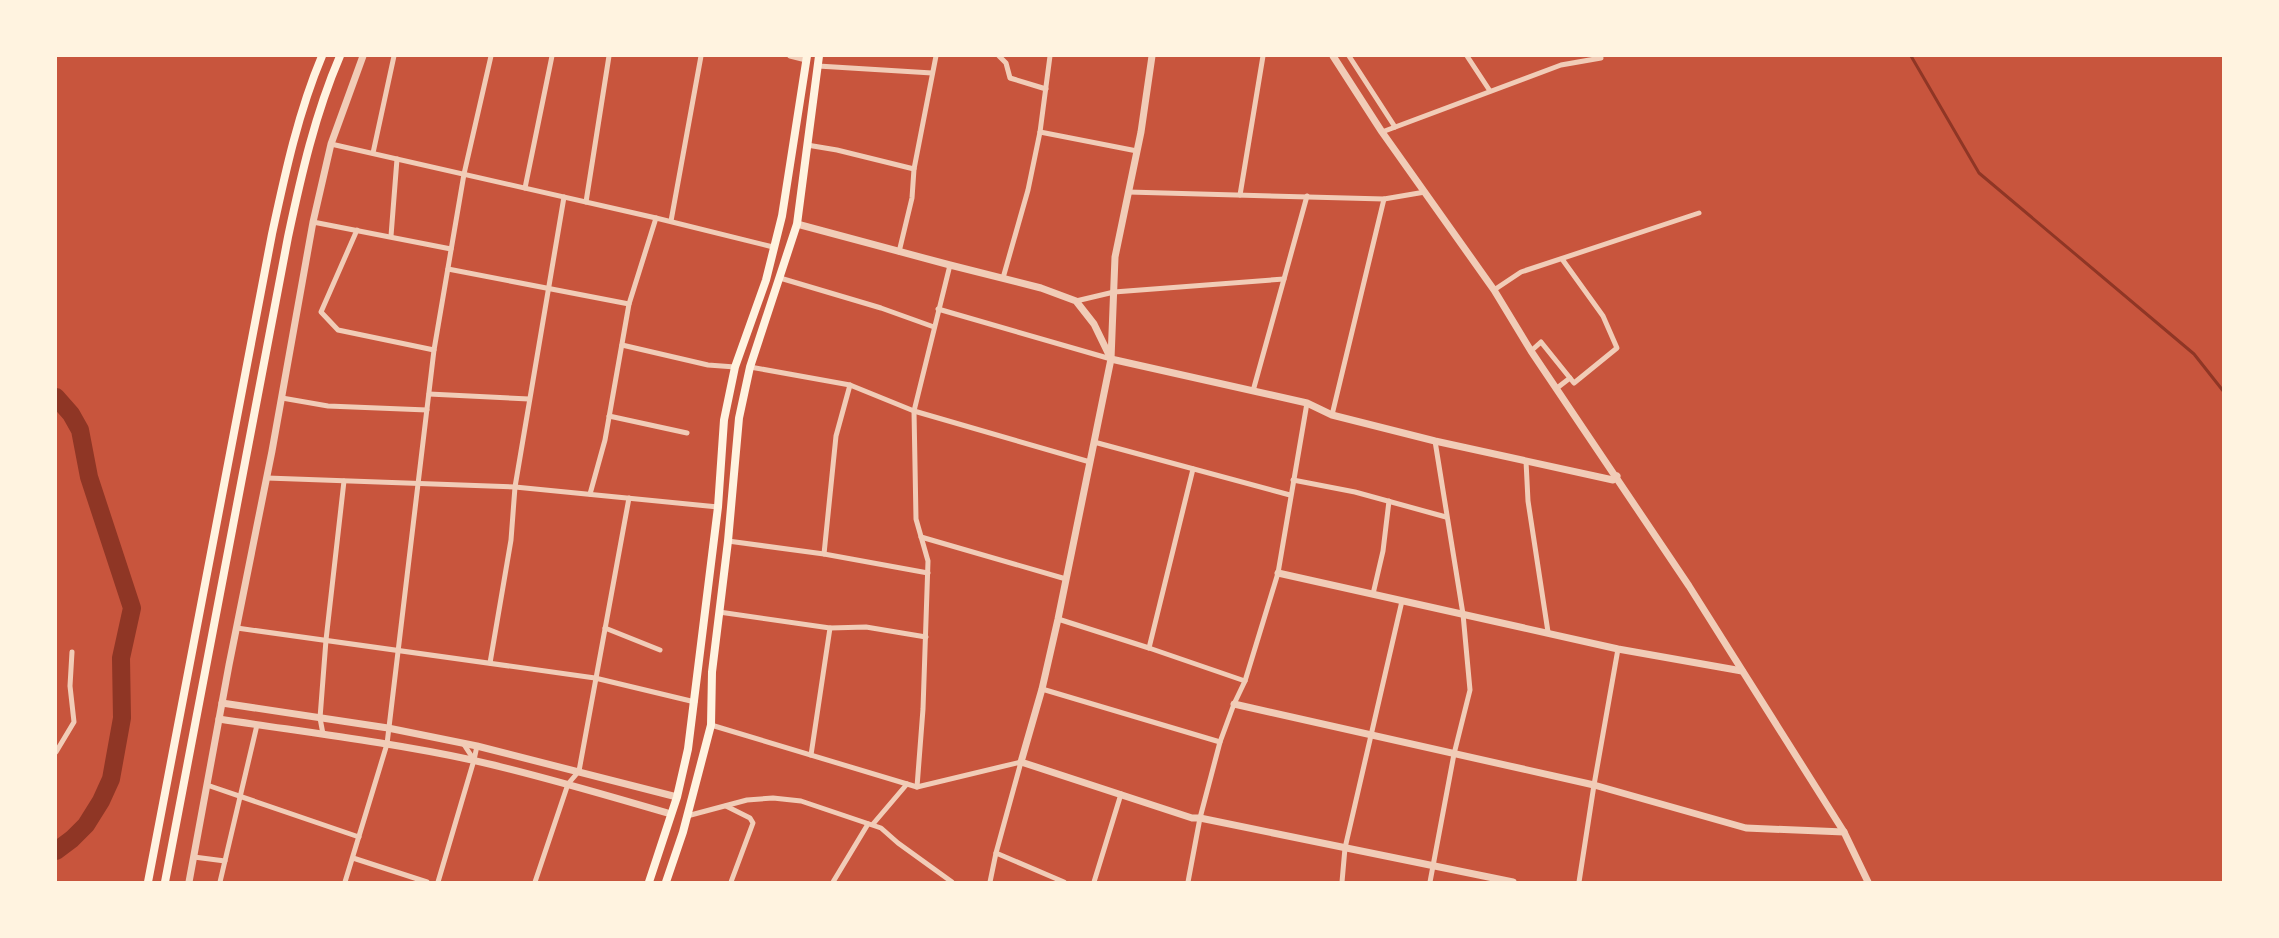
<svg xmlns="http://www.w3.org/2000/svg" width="2279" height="938" font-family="Ubuntu,sans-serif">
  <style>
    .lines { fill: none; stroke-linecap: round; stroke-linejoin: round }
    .stream { stroke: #8f3625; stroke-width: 3 }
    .river { stroke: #8f3625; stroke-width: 18 }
    .minor { stroke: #f1ccb7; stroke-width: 5 }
    .tertiary { stroke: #f1ccb7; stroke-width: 7 }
    .secondary { stroke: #fff3e0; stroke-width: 8 }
    .primary { stroke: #fff3e0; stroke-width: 8 }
  </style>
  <rect width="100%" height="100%" fill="#c8553d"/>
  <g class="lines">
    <!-- stream -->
    <path class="stream" d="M1911,56L1979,173L2194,354L2224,392"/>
    <!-- river -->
    <path class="river" d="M56,397L71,414L80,430L89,477L132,608L121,658L122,718L111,779L101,801L86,825L72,839L56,851"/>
    <!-- minor -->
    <g class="minor">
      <path d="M790,56L806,60"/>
      <path d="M999,56L1006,63L1010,78L1046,89"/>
      <path d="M1349,56L1395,127"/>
      <path d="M1467,56L1490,91"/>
      <path d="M818,66L932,73"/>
      <path d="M1040,132L1137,151"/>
      <path d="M1382,132L1561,65L1601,58"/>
      <path d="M331,144L656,218L773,247"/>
      <path d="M807,145L837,150L914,169"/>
      <path d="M373,153L394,56"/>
      <path d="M525,188L552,56"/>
      <path d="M1128,192L1384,199L1425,192"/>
      <path d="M1240,195L1263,56"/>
      <path d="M586,202L609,56"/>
      <path d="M671,221L701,56"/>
      <path d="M313,222L451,249"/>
      <path d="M357,230L321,312L338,330L434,350"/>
      <path d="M391,236L397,159"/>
      <path d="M899,252L912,198L914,169L936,56"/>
      <path d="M448,269L629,304"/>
      <path d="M780,278L881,308L934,327"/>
      <path d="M1003,278L1028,190L1040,132L1050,56"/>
      <path d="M1494,290L1521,272L1699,213"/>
      <path d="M1076,301L1114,292L1284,279"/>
      <path d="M938,309L1111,359"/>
      <path d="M622,345L708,365L735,367"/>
      <path d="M1531,351L1541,342L1574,383L1617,348L1603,316L1562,259"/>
      <path d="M750,367L850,385L914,411L1090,462"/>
      <path d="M1557,388L1570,378"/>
      <path d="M1253,391L1307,196"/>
      <path d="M429,394L529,399"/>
      <path d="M282,398L328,406L427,410"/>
      <path d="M1332,415L1384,199"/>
      <path d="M609,416L687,433"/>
      <path d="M1094,442L1290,495"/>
      <path d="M1526,461L1528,501L1548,632"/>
      <path d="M267,478L515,487L718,507"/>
      <path d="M1293,480L1355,492L1446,517"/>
      <path d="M590,494L605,440L629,304L656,218"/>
      <path d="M921,537L1066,579"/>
      <path d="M728,541L824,554L928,573"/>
      <path d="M824,554L836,436L850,385"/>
      <path d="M1373,594L1383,551L1389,501"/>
      <path d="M719,612L830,628L866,627L926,637"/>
      <path d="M1058,619L1149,648L1245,681"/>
      <path d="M237,628L595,678L695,702"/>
      <path d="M605,628L660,650"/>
      <path d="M1149,648L1193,469"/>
      <path d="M490,663L511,540L515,487L564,197"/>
      <path d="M1042,689L1220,742"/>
      <path d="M711,725L917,787L1021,762L996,853L990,882"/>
      <path d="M323,734L320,718L326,640L344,481"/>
      <path d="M463,743L474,760L477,746"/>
      <path d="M56,752L74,722L70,686L72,652"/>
      <path d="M811,755L830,628"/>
      <path d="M207,785L359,837"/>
      <path d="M917,787L923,709L928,561L916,519L914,411L950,265"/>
      <path d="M726,806L750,818L753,823L731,882"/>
      <path d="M687,816L747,800L773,798L801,801L881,828L898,843L952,882"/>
      <path d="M873,824L907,784"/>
      <path d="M996,853L1064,882"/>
      <path d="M194,857L225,861"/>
      <path d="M353,858L427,882"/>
      <path d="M220,882L257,725"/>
      <path d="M345,882L387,744L434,350L464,174L491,56"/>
      <path d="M438,882L474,760"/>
      <path d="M535,882L568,784L579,771L629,498"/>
      <path d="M833,882L868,824"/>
      <path d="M1094,882L1121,794"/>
      <path d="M1188,882L1200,818L1220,742L1234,704L1245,681L1278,573L1307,403"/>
      <path d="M1342,882L1345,848L1402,601"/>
      <path d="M1430,882L1454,754L1470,690L1463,614L1435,441"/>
      <path d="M1579,882L1594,785L1618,649"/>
    </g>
    <!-- tertiary -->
    <g class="tertiary">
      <path d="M1152,56L1141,132L1115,257L1111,359L1058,619L1042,689L1021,762L1192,818H1200L1513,882"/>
      <path d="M1333,56L1382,132L1494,290L1531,351L1689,586L1844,832L1868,882"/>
      <path d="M797,224L950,265L1041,288L1076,301L1094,324L1111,359L1307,403L1332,415L1435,441L1613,480L1617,476"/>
      <path d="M1278,573L1618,649L1742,671"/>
      <path d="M222,703L388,728L477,746L677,797"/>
      <path d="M1234,704L1594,785L1746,828L1844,832"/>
      <path d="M219,719C304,732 388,742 472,760C539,775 605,795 671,814"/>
      <path d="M189,882L229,665L272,451L313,222L331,144L363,56"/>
    </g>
    <!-- secondary -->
    <g class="secondary">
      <path d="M649,882L677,797L688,749L718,507L724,420L735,367L766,280L782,216L807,56"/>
      <path d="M666,882L683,832L711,725L712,672L728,541L739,418L750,367L797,224L819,56"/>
    </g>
    <!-- primary -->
    <g class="primary">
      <path d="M148,882L272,234C285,174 298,113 322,56"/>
      <path d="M165,882L288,237C301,176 315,114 340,56"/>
    </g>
  </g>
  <!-- border -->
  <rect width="2279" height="938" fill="none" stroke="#fff3e0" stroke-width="114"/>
</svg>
